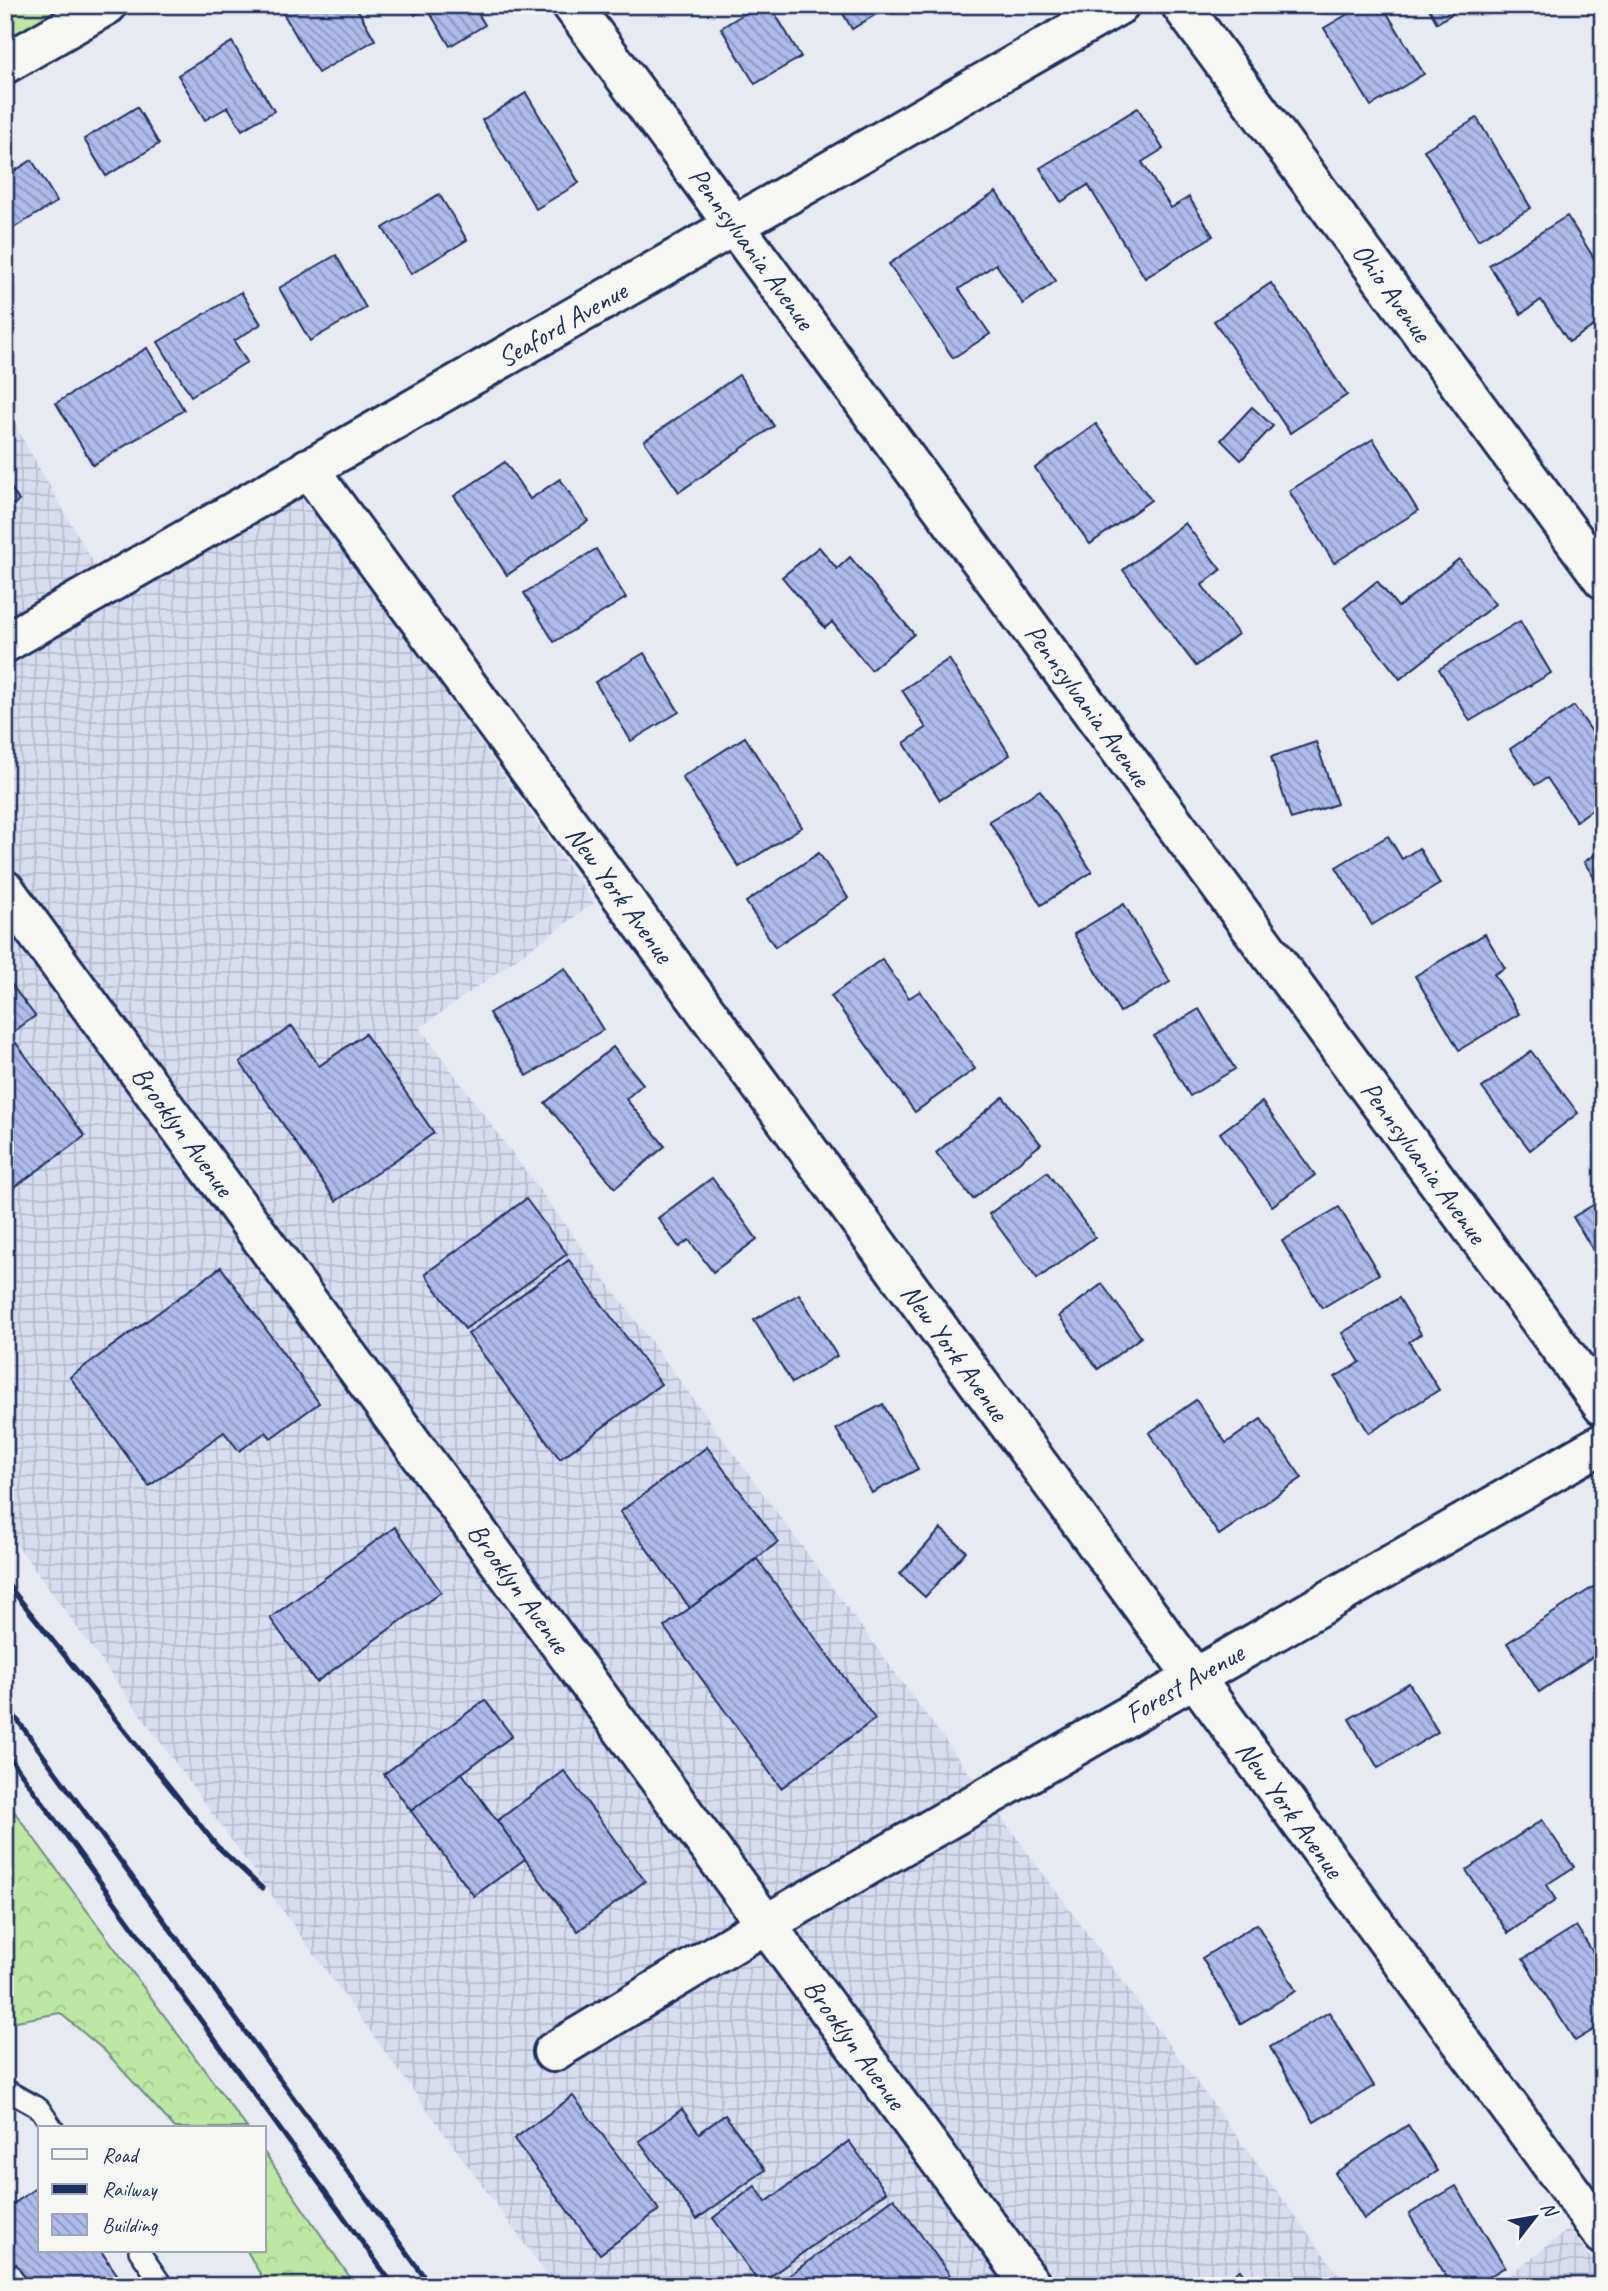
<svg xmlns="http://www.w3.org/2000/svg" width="1608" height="2291" font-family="Caveat,sans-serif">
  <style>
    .industrial { fill: url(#industrial-grid) }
    .forest { fill: url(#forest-crowns); stroke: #6c8b81; stroke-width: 2 }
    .green { fill: #bee7a4; stroke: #6c8b81; stroke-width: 2 }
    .building { fill: url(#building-back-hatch); stroke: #1b2f5e; stroke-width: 2 }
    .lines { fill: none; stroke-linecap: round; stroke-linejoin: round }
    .service-casing { stroke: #1b2f5e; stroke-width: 24 }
    .minor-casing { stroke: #1b2f5e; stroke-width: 44 }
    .service { stroke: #f6f6f2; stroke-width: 19 }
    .minor { stroke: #f6f6f2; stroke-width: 38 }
    .rail { stroke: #1b2f5e; stroke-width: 5 }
    .labels { text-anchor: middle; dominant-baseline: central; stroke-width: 5; stroke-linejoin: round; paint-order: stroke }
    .street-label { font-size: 28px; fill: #1b2f5e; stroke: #f6f6f2 }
  </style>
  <defs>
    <pattern id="industrial-grid" width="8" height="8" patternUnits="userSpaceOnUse" patternTransform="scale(1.75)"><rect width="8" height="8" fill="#d7dcef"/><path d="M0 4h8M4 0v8" fill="none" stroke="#b8bdcf"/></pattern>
    <pattern id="forest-crowns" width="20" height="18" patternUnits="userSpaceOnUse" patternTransform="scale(1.75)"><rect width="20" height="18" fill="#bee7a4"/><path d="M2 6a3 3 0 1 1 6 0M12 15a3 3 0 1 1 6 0" fill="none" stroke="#a3c690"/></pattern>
    <pattern id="building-back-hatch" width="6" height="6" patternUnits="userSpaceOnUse" patternTransform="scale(1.75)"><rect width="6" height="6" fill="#aebbeb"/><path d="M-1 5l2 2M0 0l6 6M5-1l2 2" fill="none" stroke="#8d98c2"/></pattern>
  </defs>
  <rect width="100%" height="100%" fill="#e8eaf1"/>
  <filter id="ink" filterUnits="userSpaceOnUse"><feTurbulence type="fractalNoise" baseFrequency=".0143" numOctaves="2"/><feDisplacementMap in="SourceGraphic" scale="14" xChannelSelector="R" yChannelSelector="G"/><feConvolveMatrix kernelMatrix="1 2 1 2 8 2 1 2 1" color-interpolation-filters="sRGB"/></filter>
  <g filter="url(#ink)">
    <!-- industrial -->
    <g class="industrial">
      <path d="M5,408L113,597L294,480L594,903L420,1028L1347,2286H555L5,1528Z"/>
      <path d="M1569,2229L1603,2275V2286H1495Z"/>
    </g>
    <!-- forest -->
    <g class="forest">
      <path d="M5,1799L247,2128H175L105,2051L60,2013L5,2023Z"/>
      <path d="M264,2152L356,2286H267L247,2251H264Z"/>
    </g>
    <!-- green -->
    <path class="green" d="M5,5H88L5,53Z"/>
    <!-- building -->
    <g class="building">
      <path d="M296,5H355L375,40L318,73L283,13Z"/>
      <path d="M409,5H473L485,25L450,46L427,8L415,15Z"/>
      <path d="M758,5H770L801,57L755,84L721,28Z"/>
      <path d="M838,5H891L852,29Z"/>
      <path d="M1363,5H1382L1424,74L1371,106L1324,28Z"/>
      <path d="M1427,5H1466L1437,23Z"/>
      <path d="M232,42L274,111L242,130L228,107L205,120L178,75Z"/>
      <path d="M526,93L579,183L536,209L482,120Z"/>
      <path d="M137,107L159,144L106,176L84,139Z"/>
      <path d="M1138,108L1163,149L1142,162L1171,208L1189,197L1213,236L1145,278L1088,185L1061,202L1040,168Z"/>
      <path d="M1477,118L1531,208L1478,240L1424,150Z"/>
      <path d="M32,160L57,202L5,233V177Z"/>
      <path d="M996,192L1056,281L1023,304L996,264L959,289L990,334L953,358L889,264Z"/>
      <path d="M439,194L467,240L411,274L383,228Z"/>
      <path d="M1567,216L1603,272V320L1569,342L1541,300L1521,314L1489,265Z"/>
      <path d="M336,255L366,308L310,341L279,288Z"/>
      <path d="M1271,283L1347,395L1290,433L1214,321Z"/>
      <path d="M241,292L261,324L234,341L247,362L191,396L158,342Z"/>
      <path d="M147,348L184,410L93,465L56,403Z"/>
      <path d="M739,375L774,426L679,492L644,441Z"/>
      <path d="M1252,407L1273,426L1241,460L1221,440Z"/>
      <path d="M1096,424L1151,500L1090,544L1035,468Z"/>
      <path d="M1373,439L1418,511L1334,563L1289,491Z"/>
      <path d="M505,462L530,499L560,479L588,521L507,575L454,496Z"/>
      <path d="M5,478L19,501L5,509Z"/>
      <path d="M1185,523L1221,570L1202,585L1238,634L1196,666L1123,570Z"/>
      <path d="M819,547L837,569L850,557L914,634L871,670L832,622L825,628L782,577Z"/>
      <path d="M596,549L626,598L554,642L524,593Z"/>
      <path d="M1459,559L1495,604L1400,679L1344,608L1377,581L1398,607Z"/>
      <path d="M1520,621L1551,673L1470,721L1439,669Z"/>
      <path d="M644,653L679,712L631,741L595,682Z"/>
      <path d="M949,659L1010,755L940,800L904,743L926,728L902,690Z"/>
      <path d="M1574,706L1603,747V802L1576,821L1547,778L1535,785L1510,749Z"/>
      <path d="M745,737L802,827L739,867L682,777Z"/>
      <path d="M1316,742L1337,804L1291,819L1271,757Z"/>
      <path d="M1040,790L1092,872L1041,905L989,821Z"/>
      <path d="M1388,836L1402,859L1419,848L1440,884L1372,925L1336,867Z"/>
      <path d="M1603,849V891L1584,862Z"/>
      <path d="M819,853L848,898L775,947L746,902Z"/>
      <path d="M1124,904L1170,982L1120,1012L1074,934Z"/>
      <path d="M1485,934L1505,968L1494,974L1519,1014L1459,1050L1415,976Z"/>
      <path d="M882,959L909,998L920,991L975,1069L915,1112L831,996Z"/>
      <path d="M565,968L603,1030L527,1076L489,1013Z"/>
      <path d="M5,976L35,1016L5,1038Z"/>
      <path d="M1199,1009L1235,1069L1190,1096L1154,1036Z"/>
      <path d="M292,1026L319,1066L365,1034L434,1133L336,1201L240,1062Z"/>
      <path d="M16,1043L85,1136L5,1194V1051Z"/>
      <path d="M613,1047L643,1084L626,1099L665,1146L615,1188L545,1103Z"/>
      <path d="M1531,1051L1578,1113L1530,1150L1482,1088Z"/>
      <path d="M1003,1097L1041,1144L973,1199L936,1153Z"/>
      <path d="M1262,1102L1315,1175L1272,1206L1220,1133Z"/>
      <path d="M1047,1172L1095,1237L1037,1279L989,1214Z"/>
      <path d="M712,1178L757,1239L713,1272L689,1240L679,1247L658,1218Z"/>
      <path d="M526,1199L567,1254L465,1329L425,1274Z"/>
      <path d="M1603,1199V1267L1573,1217Z"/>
      <path d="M1339,1207L1379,1274L1322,1308L1282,1241Z"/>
      <path d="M569,1260L661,1384L560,1459L468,1334Z"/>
      <path d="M221,1267L319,1403L271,1438L266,1432L239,1451L224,1432L149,1486L70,1377Z"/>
      <path d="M1102,1284L1141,1337L1098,1369L1059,1316Z"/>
      <path d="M799,1294L837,1356L792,1383L754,1320Z"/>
      <path d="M1399,1298L1421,1334L1409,1342L1439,1390L1369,1433L1335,1377L1360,1362L1342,1333Z"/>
      <path d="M1196,1400L1226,1443L1261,1419L1302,1478L1219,1535L1149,1433Z"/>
      <path d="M883,1404L918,1469L872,1493L836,1429Z"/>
      <path d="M707,1447L778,1542L690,1608L620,1512Z"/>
      <path d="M395,1527L441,1592L316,1682L270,1618Z"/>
      <path d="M941,1529L966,1551L925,1597L900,1574Z"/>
      <path d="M757,1559L875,1719L781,1788L664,1627Z"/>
      <path d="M1593,1587L1603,1601V1660L1598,1653L1539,1692L1507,1643Z"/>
      <path d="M1409,1683L1438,1732L1378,1768L1349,1719Z"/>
      <path d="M485,1700L512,1736L411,1811L384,1774Z"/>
      <path d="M564,1771L645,1881L578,1931L497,1821Z"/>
      <path d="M462,1773L525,1859L474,1896L411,1811Z"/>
      <path d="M1542,1820L1574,1867L1546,1885L1556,1900L1508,1933L1466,1870Z"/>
      <path d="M1257,1924L1296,1991L1241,2024L1202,1958Z"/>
      <path d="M1576,1926L1603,1968V2024L1575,2041L1523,1959Z"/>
      <path d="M1329,2012L1374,2086L1314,2122L1270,2047Z"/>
      <path d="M573,2096L659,2210L600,2254L514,2139Z"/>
      <path d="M682,2109L699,2133L725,2115L765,2170L697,2219L639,2141Z"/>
      <path d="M1408,2125L1438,2171L1364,2219L1335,2173Z"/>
      <path d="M849,2141L886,2192L760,2284L713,2218L755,2186L766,2202Z"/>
      <path d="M40,2185V2251H101L125,2286H31L16,2264L10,2273H5V2210Z"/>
      <path d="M1456,2186L1505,2267L1474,2286H1452L1409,2214Z"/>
      <path d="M894,2198L958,2286H775Z"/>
      <path d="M1240,2270L1252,2286H1220Z"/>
    </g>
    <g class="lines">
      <defs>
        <g id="service">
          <path d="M5,2089L40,2109L53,2128"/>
          <path d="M139,2251L163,2286"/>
        </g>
        <g id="minor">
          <path d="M572,5L1603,1406"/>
          <path d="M1181,5L1603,579"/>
          <path d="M5,64L107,5"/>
          <path d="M308,468L1603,2235"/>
          <path d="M5,643L1119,5"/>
          <path d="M5,890L1032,2286"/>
          <path d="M553,2052L766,1924L1603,1443"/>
        </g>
      </defs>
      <!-- service casing -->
      <use href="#service" class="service-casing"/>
      <!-- minor casing -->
      <use href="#minor" class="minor-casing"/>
      <!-- service -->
      <use href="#service" class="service"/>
      <!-- minor -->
      <use href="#minor" class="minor"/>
      <!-- rail -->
      <g class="rail">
        <path d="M5,1581L217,1846L262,1888"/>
        <path d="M5,1703L431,2286"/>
        <path d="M5,1751L394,2286"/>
      </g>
    </g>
  </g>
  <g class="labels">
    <!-- street labels -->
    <g class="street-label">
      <text transform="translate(752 248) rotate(54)">Pennsylvania Avenue</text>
      <text transform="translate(1392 292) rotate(54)">Ohio Avenue</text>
      <text transform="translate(562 324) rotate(-30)">Seaford Avenue</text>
      <text transform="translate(1088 705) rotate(54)">Pennsylvania Avenue</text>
      <text transform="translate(620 894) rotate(54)">New York Avenue</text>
      <text transform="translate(183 1131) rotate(54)">Brooklyn Avenue</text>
      <text transform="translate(1424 1162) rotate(54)">Pennsylvania Avenue</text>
      <text transform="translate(955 1352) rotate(54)">New York Avenue</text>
      <text transform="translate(519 1588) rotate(54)">Brooklyn Avenue</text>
      <text transform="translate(1184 1683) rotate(-30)">Forest Avenue</text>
      <text transform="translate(1290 1809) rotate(54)">New York Avenue</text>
      <text transform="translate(855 2044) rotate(54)">Brooklyn Avenue</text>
    </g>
  </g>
  <!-- margin -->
  <rect width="1608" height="2291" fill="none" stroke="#f6f6f2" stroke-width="28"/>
  <rect x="14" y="14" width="1580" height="2263" fill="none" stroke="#1b2f5e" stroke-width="2.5" filter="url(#ink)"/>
  <!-- legend -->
  <rect x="38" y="2126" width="228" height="126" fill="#f6f6f2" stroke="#9ea6b7" stroke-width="2"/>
  <rect x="52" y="2149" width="35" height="10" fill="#f6f6f2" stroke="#9ea6b7" stroke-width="2"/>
  <text x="102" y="2162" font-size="21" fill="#1b2f5e">Road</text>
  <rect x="52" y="2184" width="35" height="10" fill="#1b2f5e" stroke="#9ea6b7" stroke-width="2"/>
  <text x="102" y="2196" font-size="21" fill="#1b2f5e">Railway</text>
  <rect x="52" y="2214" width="35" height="21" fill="url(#building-back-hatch)" stroke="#9ea6b7" stroke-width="2"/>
  <text x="102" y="2232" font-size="21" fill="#1b2f5e">Building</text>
  <!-- north arrow -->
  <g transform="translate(1535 2217) rotate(59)" stroke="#f6f6f2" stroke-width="5" paint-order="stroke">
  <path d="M0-5L12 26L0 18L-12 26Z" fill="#1b2f5e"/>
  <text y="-10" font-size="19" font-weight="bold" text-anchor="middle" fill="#1b2f5e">N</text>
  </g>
</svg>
